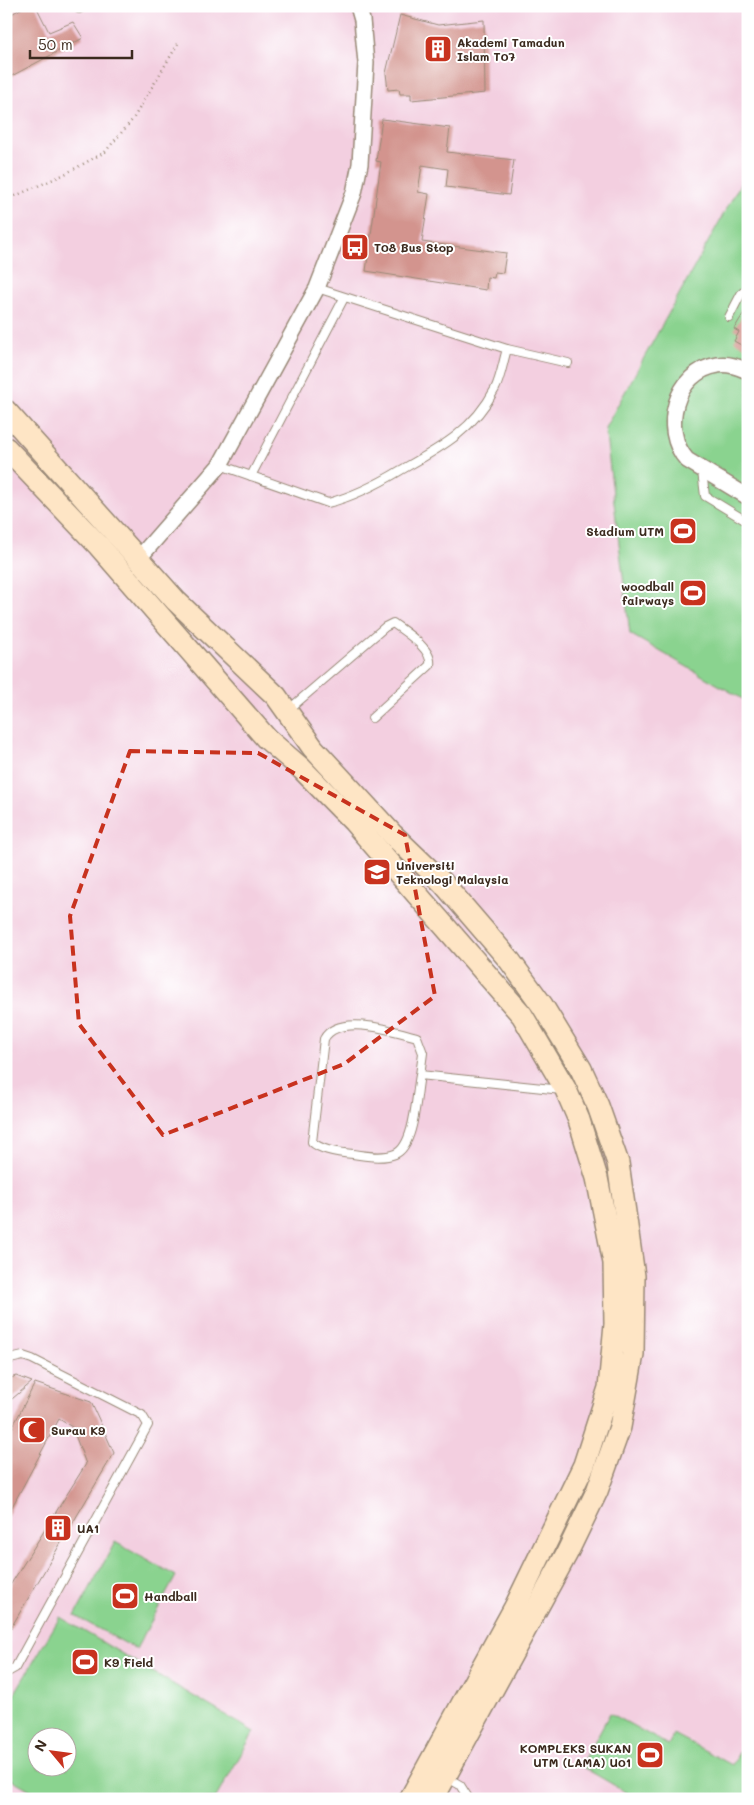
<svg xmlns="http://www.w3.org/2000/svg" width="754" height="1805" font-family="Mali,sans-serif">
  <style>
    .built { fill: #f3cfe0; fill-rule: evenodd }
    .green { fill: #8ad38f; stroke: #627e56; fill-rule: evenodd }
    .building { fill: #d3948e }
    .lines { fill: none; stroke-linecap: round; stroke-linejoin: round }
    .lane-casing { stroke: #988876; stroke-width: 10 }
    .street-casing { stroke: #988876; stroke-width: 18 }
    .secondary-casing { stroke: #988876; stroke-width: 24 }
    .path { stroke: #988876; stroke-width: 2.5; stroke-dasharray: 1 4; stroke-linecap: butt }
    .lane { stroke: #fff; stroke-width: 8 }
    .street { stroke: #fff; stroke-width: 15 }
    .secondary { stroke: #fee5c5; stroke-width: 21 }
    .marked { fill: none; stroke: #c8321e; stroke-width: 4; stroke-dasharray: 10 6; stroke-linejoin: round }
    .labels { text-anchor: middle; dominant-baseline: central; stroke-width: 4; stroke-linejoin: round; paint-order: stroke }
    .poi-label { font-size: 12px; font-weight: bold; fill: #3b2a1e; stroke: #fff; text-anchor: start }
  </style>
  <rect width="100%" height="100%" fill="#fff"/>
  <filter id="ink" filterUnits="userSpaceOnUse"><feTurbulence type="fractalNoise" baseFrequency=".02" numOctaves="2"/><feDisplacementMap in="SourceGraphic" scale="10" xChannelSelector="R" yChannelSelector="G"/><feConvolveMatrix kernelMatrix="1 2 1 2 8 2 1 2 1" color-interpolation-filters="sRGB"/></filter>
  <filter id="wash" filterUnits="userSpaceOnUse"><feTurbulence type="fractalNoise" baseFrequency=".0096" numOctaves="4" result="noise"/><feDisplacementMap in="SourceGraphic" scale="20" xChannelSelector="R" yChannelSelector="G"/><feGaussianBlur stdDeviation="1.12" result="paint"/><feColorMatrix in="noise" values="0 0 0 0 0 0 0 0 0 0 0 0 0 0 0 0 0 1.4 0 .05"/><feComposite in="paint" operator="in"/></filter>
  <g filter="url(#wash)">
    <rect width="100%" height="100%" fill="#f5e5cd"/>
    <!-- built -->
    <path class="built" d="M6,6H748V1799H6ZM38,1738H68V1768H38Z"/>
    <!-- green -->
    <g class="green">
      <path d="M748,170V702L630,634L605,428Z"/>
      <path d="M115,1542L176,1576L136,1649L75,1616Z"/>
      <path d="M60,1617L254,1732L215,1799H46L6,1776V1708ZM38,1738H68V1768H38Z"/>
      <path d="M610,1713L668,1745L674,1734L732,1765L745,1742L748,1744V1799H638L581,1766Z"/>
    </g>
    <g id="blocks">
      <!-- building -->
      <g class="building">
        <path d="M26,6H36L49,32L73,22L83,38L6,79V17Z"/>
        <path d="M400,15L438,25L484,20L485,93L411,100V94H400L399,89L388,90L386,73Z"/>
        <path d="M382,119L450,128L447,152L514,160L509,195L446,187L448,169L422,165L418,192L429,194L422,242L506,253L503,273L495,272L494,278L487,277L486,290L366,271L381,162L376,161Z"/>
        <path d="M748,306V349L734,341L739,332L734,329Z"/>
        <path d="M16,1376L32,1382L6,1404V1380Z"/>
        <path d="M35,1383L91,1402L114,1453L6,1636V1592L86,1464L72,1427L59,1419L6,1518V1440Z"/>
      </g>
    </g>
  </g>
  <g filter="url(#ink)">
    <use href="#blocks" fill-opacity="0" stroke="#988876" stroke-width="1"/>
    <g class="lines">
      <defs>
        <g id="lane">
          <path d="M79,9L84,6"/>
          <path d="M729,317L741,294L748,288"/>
          <path d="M507,349L568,363"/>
          <path d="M220,465L328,503C355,496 378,484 401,470C440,448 473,431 495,389C501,377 503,362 507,349L317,288"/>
          <path d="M702,471L705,496L748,522"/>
          <path d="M251,476L344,298"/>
          <path d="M287,711L385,627L393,623C405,632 433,649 430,665L372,718"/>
          <path d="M420,1075C416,1095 415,1146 395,1154C383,1159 365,1156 353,1154C340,1153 322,1151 312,1142L324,1039C338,1013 394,1031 417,1037L423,1053L420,1075L562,1090"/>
          <path d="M6,1360L23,1356L32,1359L142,1415L148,1425L15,1668L6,1673"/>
          <path d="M446,1777L460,1785L467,1796L466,1799"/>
        </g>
        <g id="street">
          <path d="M748,371C738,367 728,363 718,365C675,371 660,430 687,460L748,497"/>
          <path d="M139,558L220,465L317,288L354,193L360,164L366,63L362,20L358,6"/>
        </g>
        <g id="secondary">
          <path d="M6,411L176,601L276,696L313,748L393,835L443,883L510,961L542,1005L581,1069L598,1106L618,1163L634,1276L633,1354L620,1427L597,1491L567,1553L433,1799"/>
          <path d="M6,448L99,546L266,738L302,769L354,822L522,1015L566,1090L579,1120L597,1178L614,1263L615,1324L609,1388L584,1465L515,1607L410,1799"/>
        </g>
      </defs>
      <!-- lane casing -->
      <use href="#lane" class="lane-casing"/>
      <!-- street casing -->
      <use href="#street" class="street-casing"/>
      <!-- secondary casing -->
      <use href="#secondary" class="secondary-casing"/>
      <!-- path -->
      <path class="path" d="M6,200L63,175L105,152L133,119L179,42"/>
      <!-- lane -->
      <use href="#lane" class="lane"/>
      <!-- street -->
      <use href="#street" class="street"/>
      <!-- secondary -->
      <use href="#secondary" class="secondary"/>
    </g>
  </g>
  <!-- marked area -->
  <path class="marked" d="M130,751L258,753L405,835L435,996L344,1064L163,1135L79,1024L70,916Z"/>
  <!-- icons -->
  <defs>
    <symbol id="building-square" viewBox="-11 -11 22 22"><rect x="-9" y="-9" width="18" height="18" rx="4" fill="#c8321e" stroke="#fff"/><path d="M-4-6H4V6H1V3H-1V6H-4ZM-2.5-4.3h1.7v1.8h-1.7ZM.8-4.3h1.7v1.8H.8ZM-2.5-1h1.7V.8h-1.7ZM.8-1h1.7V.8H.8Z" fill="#fff"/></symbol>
    <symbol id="bus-square" viewBox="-11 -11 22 22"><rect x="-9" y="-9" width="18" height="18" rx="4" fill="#c8321e" stroke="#fff"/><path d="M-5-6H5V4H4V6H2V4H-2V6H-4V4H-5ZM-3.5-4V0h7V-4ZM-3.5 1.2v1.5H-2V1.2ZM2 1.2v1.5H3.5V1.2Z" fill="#fff"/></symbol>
    <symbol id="stadium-square" viewBox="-11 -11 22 22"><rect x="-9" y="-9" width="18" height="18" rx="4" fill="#c8321e" stroke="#fff"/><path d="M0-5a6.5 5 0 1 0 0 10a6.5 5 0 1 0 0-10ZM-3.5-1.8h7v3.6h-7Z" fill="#fff"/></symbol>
    <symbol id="university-square" viewBox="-11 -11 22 22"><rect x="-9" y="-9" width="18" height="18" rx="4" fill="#c8321e" stroke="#fff"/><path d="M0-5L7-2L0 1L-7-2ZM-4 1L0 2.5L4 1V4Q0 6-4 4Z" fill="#fff"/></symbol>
    <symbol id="mosque-square" viewBox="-11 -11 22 22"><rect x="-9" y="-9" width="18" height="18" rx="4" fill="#c8321e" stroke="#fff"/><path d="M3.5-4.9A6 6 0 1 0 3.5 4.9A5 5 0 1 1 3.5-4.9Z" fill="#fff"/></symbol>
  </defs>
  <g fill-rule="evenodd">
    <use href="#building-square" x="422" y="33" width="32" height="32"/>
    <use href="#bus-square" x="339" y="231" width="32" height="32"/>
    <use href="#stadium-square" x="667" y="515" width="32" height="32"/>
    <use href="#stadium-square" x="677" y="577" width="32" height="32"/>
    <use href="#university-square" x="361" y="856" width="32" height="32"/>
    <use href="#mosque-square" x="16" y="1414" width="32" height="32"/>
    <use href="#building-square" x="42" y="1512" width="32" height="32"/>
    <use href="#stadium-square" x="109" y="1580" width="32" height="32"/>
    <use href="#stadium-square" x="69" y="1646" width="32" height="32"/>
    <use href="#stadium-square" x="634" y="1739" width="32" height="32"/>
  </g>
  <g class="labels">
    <!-- poi labels -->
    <g class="poi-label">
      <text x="457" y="42">Akademi Tamadun<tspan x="457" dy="14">Islam T07</tspan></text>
      <text x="374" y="247">T08 Bus Stop</text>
      <text x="664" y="531" text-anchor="end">Stadium UTM</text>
      <text x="674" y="586" text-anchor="end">woodball<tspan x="674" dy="14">fairways</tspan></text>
      <text x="396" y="865">Universiti<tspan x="396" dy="14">Teknologi Malaysia</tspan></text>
      <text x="51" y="1430">Surau K9</text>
      <text x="77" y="1528">UA1</text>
      <text x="144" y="1596">Handball</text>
      <text x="104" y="1662">K9 Field</text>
      <text x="631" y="1748" text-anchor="end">KOMPLEKS SUKAN<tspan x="631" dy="14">UTM (LAMA) U01</tspan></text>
    </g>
  </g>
  <!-- margin -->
  <rect width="754" height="1805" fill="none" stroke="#fff" stroke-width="25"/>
  <!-- north arrow -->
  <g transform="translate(52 1752) rotate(299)"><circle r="24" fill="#ffffff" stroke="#b1aaa5"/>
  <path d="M0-4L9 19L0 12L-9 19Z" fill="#c8321e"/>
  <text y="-8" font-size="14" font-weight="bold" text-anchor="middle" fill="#3b2a1e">N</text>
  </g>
  <!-- scale -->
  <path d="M30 50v8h102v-8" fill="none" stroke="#3b2a1e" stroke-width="2.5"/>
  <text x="38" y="50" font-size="15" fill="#3b2a1e" stroke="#ffffff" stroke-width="4" paint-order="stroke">50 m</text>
</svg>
